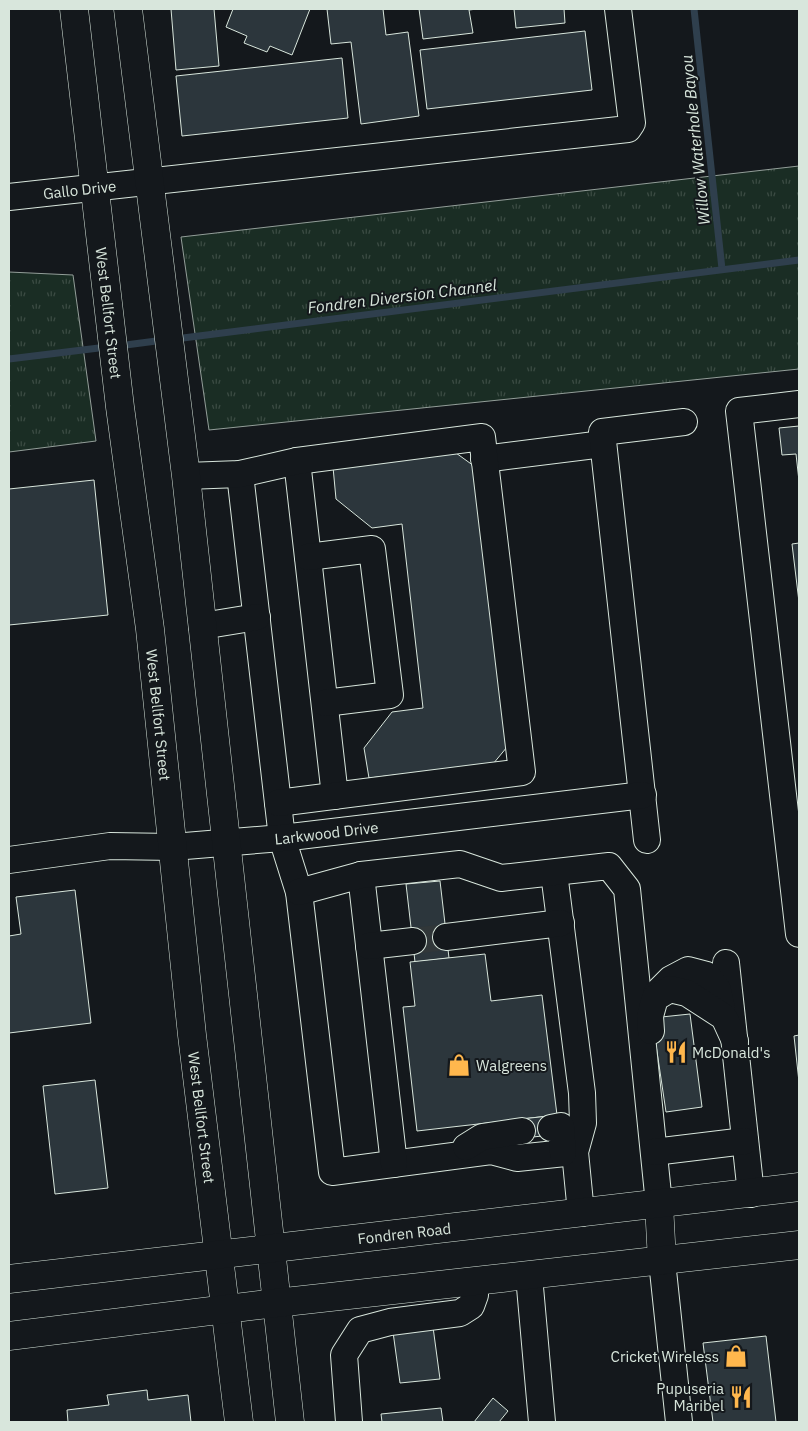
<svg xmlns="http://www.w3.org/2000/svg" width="808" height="1431" font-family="'IBM Plex Sans',sans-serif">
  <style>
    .grass { fill: url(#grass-tufts); stroke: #939e99 }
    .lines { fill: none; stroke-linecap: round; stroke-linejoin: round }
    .stream { stroke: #2f3f4d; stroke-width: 7 }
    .building { fill: #2c363c; stroke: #d8e6dc }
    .minor-tunnel { stroke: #313739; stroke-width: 26; stroke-dasharray: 26 13; stroke-linecap: butt }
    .minor-casing { stroke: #d8e6dc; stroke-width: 28 }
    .major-casing { stroke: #d8e6dc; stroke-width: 29 }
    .minor { stroke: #14181c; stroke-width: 26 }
    .major { stroke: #14181c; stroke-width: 28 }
    .labels { text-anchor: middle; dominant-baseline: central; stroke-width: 4; stroke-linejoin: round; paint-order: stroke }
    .street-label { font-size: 15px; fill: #d8e6dc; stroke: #14181c }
    .poi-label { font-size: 15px; fill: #d8e6dc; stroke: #14181c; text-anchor: start }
    .water-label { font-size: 16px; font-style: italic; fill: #d8e6dc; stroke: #14181c }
  </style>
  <defs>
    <pattern id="grass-tufts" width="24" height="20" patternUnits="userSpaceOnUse" patternTransform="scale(1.25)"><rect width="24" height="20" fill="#1a2d24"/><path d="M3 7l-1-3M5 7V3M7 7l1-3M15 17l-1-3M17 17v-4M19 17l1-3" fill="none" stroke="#3b4b43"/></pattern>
  </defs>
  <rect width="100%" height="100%" fill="#14181c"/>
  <!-- grass -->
  <g class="grass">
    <path d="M799,166V369L209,430L181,237Z"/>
    <path d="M9,272L73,275L96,441L9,452Z"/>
  </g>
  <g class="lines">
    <!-- stream -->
    <g class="stream">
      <path d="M694,9L722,269"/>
      <path d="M175,339L799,260"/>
      <path d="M118,346L164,340"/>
      <path d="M9,359L107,347"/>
    </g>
  </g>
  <!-- building -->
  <g class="building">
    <path d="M171,9H214L219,66L176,70Z"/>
    <path d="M233,9H310L292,55L270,46L267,52L244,43L247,36L226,27Z"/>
    <path d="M327,9H383L386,35L408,32L419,116L361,124L351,42L331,44Z"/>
    <path d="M419,9H477L469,10L473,33L423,39Z"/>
    <path d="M514,9H564L565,23L516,28Z"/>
    <path d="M585,31L592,90L427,109L420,50Z"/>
    <path d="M342,58L348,118L182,136L176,76Z"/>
    <path d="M799,426V481L796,454L782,455L779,428Z"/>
    <path d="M456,453L474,466L507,747L493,764L369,778L364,748L392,712L423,708L402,524L372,528L336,499L333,467Z"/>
    <path d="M94,480L108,615L9,625V489Z"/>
    <path d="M799,543V602L792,544Z"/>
    <path d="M440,881L449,958L415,962L406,884Z"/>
    <path d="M75,890L91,1023L9,1033V936L21,934L16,897Z"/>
    <path d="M485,954L491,1001L542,995L557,1115L417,1131L403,1007L415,1006L410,962Z"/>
    <path d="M690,1014L702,1107L666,1112L652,1018Z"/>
    <path d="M799,1035V1082L794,1036Z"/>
    <path d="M95,1080L108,1188L55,1194L43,1086Z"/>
    <path d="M549,1116L552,1135L523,1138L521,1119Z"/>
    <path d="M433,1327L440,1379L400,1383L393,1332Z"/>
    <path d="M766,1336L776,1422H713L703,1343Z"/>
    <path d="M147,1390L148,1400L188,1395L191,1422H68L67,1410L109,1405L107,1395Z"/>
    <path d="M493,1398L508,1411L499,1422H474Z"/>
    <path d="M441,1408L443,1422H382L381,1414Z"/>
  </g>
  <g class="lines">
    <!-- minor-tunnel -->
    <path class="minor-tunnel" d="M413,941L446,937"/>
    <defs>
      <g id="minor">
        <path id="s1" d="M9,197L628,129L632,123L618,9"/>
        <path d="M799,404L739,411L799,934"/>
        <path d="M484,459L603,444"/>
        <path d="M297,461L335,796"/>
        <path d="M240,474L282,838L299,892L332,1172L491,1151L517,1158L575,1152"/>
        <path d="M186,476L240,474L297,461L482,437L522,772L278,803"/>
        <path d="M308,557L372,549L390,695L325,703"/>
        <path d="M202,626L257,617"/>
        <path d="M647,840L602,432L684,422"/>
        <path id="s2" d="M9,860L110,846L173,847L282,838L643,795"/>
        <path d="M554,873L582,1093L583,1123L575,1152L581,1213"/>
        <path d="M361,875L394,1164"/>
        <path d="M299,892L361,875L460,864L501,878L609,866L627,889L659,1204"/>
        <path d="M446,937L561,923"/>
        <path d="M369,946L413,941"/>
        <path d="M726,963L751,1194"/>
        <path d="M656,994L671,979L688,970L707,975L718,990L722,1009"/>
        <path d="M651,1031L650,1016L655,998L670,989L687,993L724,1017L735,1041"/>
        <path d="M551,1128L561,1126L563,1153"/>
        <path d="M466,1147L482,1137L522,1131"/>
        <path d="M654,1152L745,1141"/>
        <path d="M662,1261L679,1422"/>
        <path d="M529,1276L542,1422"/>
        <path d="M349,1422L344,1355L360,1330L390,1322L460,1313L471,1306L475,1295L474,1282"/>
      </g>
      <g id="major">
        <path id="s3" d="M74,9L120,407L150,629L192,1035L239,1422"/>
        <path d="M128,9L186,476L290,1422"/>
        <path d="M659,1204L662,1261"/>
        <path id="s4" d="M9,1279L799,1187"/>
        <path d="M9,1336L276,1303L799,1245"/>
      </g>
    </defs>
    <!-- minor casing -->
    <use href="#minor" class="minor-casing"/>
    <!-- major casing -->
    <use href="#major" class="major-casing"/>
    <!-- minor -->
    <use href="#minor" class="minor"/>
    <!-- major -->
    <use href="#major" class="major"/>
  </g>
  <!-- icons -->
  <defs>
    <symbol id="restaurant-bare" viewBox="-9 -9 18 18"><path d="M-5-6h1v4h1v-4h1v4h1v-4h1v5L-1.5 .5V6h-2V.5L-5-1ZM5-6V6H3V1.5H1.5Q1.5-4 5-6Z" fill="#ffb74d" stroke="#14181c" stroke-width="2.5" paint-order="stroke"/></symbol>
    <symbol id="shop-bare" viewBox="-9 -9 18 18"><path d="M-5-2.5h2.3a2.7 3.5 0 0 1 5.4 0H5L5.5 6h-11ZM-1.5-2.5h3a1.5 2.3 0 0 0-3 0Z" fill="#ffb74d" stroke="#14181c" stroke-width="2.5" paint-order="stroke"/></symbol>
  </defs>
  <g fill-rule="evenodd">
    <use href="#restaurant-bare" x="660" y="1036" width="32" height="32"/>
    <use href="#shop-bare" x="443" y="1049" width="32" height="32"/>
    <use href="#shop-bare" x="720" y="1340" width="32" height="32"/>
    <use href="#restaurant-bare" x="725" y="1381" width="32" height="32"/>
  </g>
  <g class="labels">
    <!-- street labels -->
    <g class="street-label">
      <text stroke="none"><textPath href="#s1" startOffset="71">Gallo Drive</textPath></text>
      <text stroke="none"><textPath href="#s3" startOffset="306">West Bellfort Street</textPath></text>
      <text stroke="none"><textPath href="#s3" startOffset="711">West Bellfort Street</textPath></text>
      <text stroke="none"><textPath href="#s2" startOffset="319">Larkwood Drive</textPath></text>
      <text stroke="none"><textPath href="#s3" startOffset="1116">West Bellfort Street</textPath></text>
      <text stroke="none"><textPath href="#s4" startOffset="398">Fondren Road</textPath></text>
    </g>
    <!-- poi labels -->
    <g class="poi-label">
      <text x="692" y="1052">McDonald's</text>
      <text x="476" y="1065">Walgreens</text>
      <text x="719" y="1356" text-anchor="end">Cricket Wireless</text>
      <text x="724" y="1388" text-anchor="end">Pupuseria<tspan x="724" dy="17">Maribel</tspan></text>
    </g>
    <!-- water labels -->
    <g class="water-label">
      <text transform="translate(695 140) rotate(-96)">Willow Waterhole Bayou</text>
      <text transform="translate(402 296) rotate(-7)">Fondren Diversion Channel</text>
    </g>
  </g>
  <!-- border -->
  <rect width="808" height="1431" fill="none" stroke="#d8e6dc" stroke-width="20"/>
</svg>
